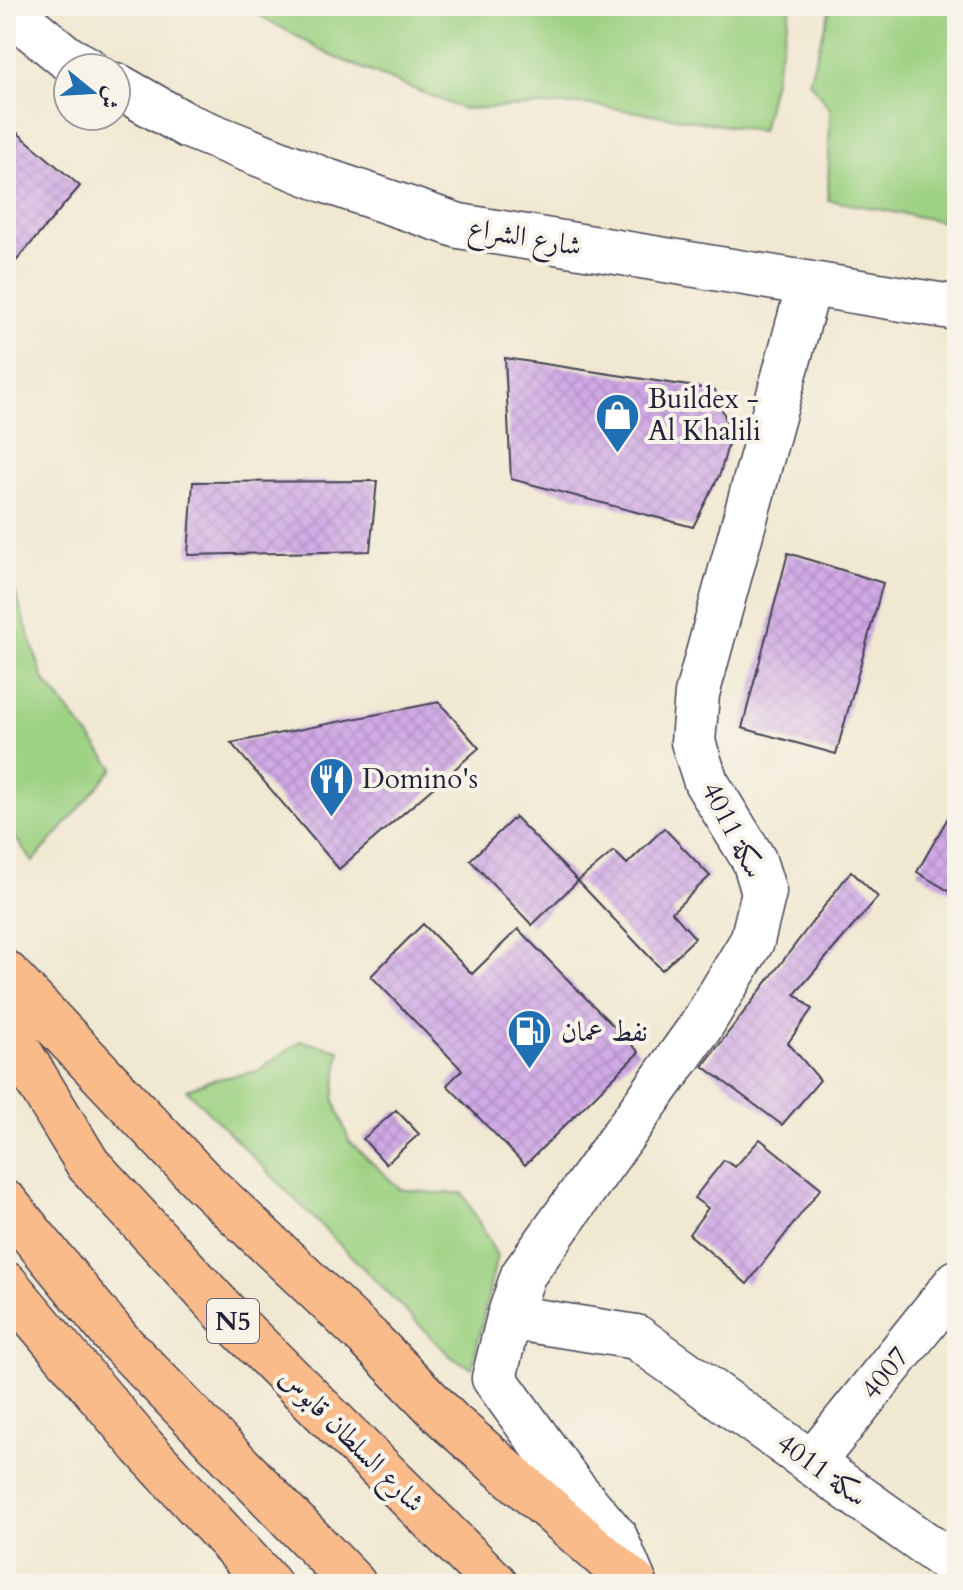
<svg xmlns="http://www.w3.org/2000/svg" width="963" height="1590" font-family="Cardo,Amiri,serif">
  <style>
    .green { fill: #9ed283; stroke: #607a5f; stroke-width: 2 }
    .building { fill: url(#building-cross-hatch) }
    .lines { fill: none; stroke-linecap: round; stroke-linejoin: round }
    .minor-casing { stroke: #414052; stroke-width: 47 }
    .tertiary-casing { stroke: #414052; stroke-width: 47 }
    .trunk-casing { stroke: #414052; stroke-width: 47 }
    .minor { stroke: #fff; stroke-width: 44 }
    .tertiary { stroke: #fff; stroke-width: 44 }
    .trunk { stroke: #fabb8b; stroke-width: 44 }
    .labels { text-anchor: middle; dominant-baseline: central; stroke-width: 8; stroke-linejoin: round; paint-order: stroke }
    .shield { fill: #f7f3e8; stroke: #62616f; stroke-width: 2 }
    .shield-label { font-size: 26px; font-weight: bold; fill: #22223b }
    .street-label { font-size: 28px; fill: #22223b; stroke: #f7f3e8 }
    .poi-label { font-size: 28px; fill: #22223b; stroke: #f7f3e8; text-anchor: start }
  </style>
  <defs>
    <pattern id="building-cross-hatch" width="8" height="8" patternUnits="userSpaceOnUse" patternTransform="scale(2)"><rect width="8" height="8" fill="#d0a9e5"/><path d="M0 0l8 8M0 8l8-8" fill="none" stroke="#b291c5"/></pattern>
  </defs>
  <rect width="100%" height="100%" fill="#f7f3e8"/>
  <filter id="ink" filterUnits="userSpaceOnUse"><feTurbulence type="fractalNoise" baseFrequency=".0125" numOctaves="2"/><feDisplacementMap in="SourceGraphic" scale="16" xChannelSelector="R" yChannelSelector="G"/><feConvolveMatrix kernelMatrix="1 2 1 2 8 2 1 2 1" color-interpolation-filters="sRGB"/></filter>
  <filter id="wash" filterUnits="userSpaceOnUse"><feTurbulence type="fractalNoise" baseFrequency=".006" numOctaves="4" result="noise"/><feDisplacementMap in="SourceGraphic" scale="32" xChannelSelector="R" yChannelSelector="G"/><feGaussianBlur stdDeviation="1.8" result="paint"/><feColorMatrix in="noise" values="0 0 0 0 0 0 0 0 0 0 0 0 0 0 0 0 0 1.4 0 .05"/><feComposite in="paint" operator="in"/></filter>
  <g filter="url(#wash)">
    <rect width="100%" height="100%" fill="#f1e8d1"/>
    <!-- green -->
    <g class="green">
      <path d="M243,6H791L762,131L585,104L463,109L332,56Z"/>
      <path d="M831,6H957V224L828,200L830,109L809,81Z"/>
      <path d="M6,564L43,678L114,768L33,862L6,825Z"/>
      <path d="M301,1041L340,1050L334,1099L349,1141L400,1189L433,1193H463L497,1256L472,1368L451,1357L187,1090L207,1081L258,1071Z"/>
    </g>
    <g id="blocks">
      <!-- building -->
      <g class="building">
        <path d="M6,123L80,186L6,273Z"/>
        <path d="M505,358L715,390L731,434L720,474L693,527L511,479Z"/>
        <path d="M377,481L370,551L188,555L193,482Z"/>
        <path d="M788,553L883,583L836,754L742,728Z"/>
        <path d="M439,702L479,748L339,869L231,743Z"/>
        <path d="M957,802V896L917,872Z"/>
        <path d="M515,817L578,881L532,925L470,860Z"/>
        <path d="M664,828L710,876L672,912L695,938L662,970L578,881L614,851L627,864Z"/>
        <path d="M851,871L878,897L795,994L812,1009L788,1043L820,1080L782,1125L703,1066Z"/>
        <path d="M423,924L472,974L518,929L639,1052L525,1165L447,1085L462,1070L371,976Z"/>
        <path d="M396,1110L419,1134L386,1164L363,1139Z"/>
        <path d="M760,1139L821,1188L747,1284L689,1234L708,1208L694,1198L724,1160L735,1167Z"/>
      </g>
    </g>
  </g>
  <g filter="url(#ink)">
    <use href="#blocks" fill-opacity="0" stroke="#414052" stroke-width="2"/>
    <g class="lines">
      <defs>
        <g id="minor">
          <path d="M509,1317L636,1337L957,1567"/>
          <path d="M812,1463L957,1282"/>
          <path d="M635,1584L615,1537L571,1485L494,1378L509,1317L523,1275L701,1026L752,941L764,892L754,860L706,782L693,742L697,694L809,285"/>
        </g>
        <g id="tertiary">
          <path d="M6,8L66,57L86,68"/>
          <path d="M116,85L188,126L327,181L459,226L957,308"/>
        </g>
        <g id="trunk">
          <path d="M6,973L201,1180L369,1339L451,1423L635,1584"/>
          <path d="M6,1029L88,1164L231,1319L496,1584"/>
          <path d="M6,1203L119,1341L354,1584"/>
          <path d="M6,1284L142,1446L269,1584"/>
        </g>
      </defs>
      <!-- minor casing -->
      <use href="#minor" class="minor-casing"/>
      <!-- tertiary casing -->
      <use href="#tertiary" class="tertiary-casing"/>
      <!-- trunk casing -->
      <use href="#trunk" class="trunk-casing"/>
      <!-- minor -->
      <use href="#minor" class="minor"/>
      <!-- tertiary -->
      <use href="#tertiary" class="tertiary"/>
      <!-- trunk -->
      <use href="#trunk" class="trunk"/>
    </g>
  </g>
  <!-- icons -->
  <defs>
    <symbol id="shop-pin" viewBox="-11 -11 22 30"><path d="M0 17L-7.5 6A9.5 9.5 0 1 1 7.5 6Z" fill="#1f6fb2" stroke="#f7f3e8"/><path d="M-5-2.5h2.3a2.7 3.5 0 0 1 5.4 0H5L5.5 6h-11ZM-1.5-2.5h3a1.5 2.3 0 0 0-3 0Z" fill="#fff"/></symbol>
    <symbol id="restaurant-pin" viewBox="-11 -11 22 30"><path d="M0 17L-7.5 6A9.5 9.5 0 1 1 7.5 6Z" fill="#1f6fb2" stroke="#f7f3e8"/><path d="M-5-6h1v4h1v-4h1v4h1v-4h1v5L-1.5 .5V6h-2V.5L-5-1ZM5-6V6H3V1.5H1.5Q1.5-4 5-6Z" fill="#fff"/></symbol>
    <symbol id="fuel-pin" viewBox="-11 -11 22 30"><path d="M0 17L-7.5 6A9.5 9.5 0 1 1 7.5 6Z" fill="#1f6fb2" stroke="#f7f3e8"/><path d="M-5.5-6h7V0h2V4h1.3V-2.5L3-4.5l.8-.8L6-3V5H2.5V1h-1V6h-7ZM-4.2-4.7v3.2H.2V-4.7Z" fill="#fff"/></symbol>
  </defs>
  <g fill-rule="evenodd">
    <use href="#shop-pin" x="592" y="390" width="51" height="69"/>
    <use href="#restaurant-pin" x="306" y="754" width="51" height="69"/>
    <use href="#fuel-pin" x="504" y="1006" width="51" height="69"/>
  </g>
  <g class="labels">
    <!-- shield labels -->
    <rect class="shield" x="207" y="1299" width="52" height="44" rx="6"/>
    <g class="shield-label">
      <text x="233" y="1321">N5</text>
    </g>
    <!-- street labels -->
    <g class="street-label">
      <text transform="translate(525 237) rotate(10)">شارع الشراع</text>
      <text transform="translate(733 830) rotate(63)">سكة 4011</text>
      <text transform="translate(885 1373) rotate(-51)">4007</text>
      <text transform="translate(352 1440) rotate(45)">شارع السلطان قابوس</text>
      <text transform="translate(822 1470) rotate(36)">سكة 4011</text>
    </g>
    <!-- poi labels -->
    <g class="poi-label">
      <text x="648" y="399">Buildex -<tspan x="648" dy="32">Al Khalili</tspan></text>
      <text x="362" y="779">Domino's</text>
      <text x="561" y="1032">نفط عمان</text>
    </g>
  </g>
  <!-- margin -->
  <rect width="963" height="1590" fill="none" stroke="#f7f3e8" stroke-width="32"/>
  <!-- north arrow -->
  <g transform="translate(92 92) rotate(108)"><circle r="38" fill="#f7f3e8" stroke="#a29fa3" stroke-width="2"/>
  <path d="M0-6L14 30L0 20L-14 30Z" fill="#1f6fb2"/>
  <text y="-12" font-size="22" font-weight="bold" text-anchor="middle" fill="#22223b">ش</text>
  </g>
</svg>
